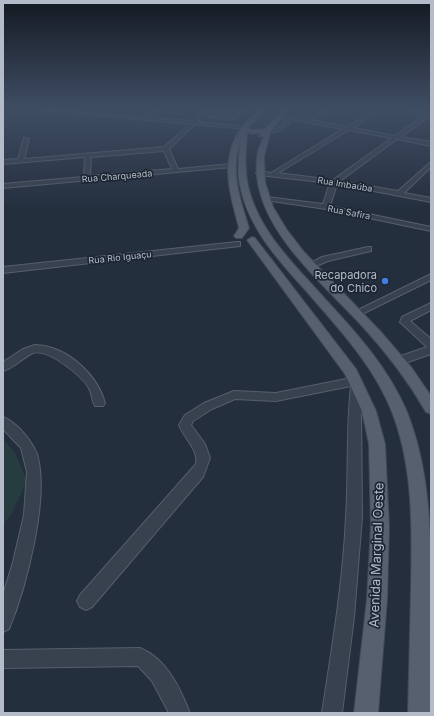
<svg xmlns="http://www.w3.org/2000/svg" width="434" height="716" font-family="Inter,sans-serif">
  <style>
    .green { fill: #263c3f }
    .building { fill: #455162; stroke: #1f2835 }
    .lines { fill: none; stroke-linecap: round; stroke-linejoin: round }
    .minor-casing { stroke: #565f6c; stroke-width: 2 }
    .major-casing { stroke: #414a57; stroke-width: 2 }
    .minor { fill: #38414e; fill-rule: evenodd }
    .major { fill: #56606e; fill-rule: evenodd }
    .shop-dot { fill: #3f7fe0; stroke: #1d2633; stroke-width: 1.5 }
    .labels { text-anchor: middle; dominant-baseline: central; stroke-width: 3.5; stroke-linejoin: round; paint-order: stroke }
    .far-street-label { font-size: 9px; fill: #b4bcc9; stroke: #1d2633 }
    .poi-label { font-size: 11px; fill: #b4bcc9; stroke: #1d2633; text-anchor: end }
    .near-street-label { font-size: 13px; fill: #b4bcc9; stroke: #1d2633 }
  </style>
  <rect width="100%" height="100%" fill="#242f3e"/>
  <!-- green -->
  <g class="green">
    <path d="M265,109H284L264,131L245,129Z"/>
    <path d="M3,439L14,451L27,481L11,515L3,524Z"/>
  </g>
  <!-- building -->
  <path class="building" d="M212,109H249L235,122L205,119Z"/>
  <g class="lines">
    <defs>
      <g id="minor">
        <path d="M27,109L143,117L155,109H160L149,118L193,121L206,109H211L198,122L248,127L245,129L195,124L169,149L178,169L230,164L233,166L232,167L3,188V184L84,177L85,157L3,164V160L18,159L24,138L29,139L24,159L164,147L190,124ZM164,151L172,169L90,176L91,157Z"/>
        <path d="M326,109H331L311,120L347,127L377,109H382L353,128L395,136L423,116L406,109H412L431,116V118H427L401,137L431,142V146L397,139L340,181L398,191L431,162V167L404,193L431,198V202L337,184L330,206L431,227V231L326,209L265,200L264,199L267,197L323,204L330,183L259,175L256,173L259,171L271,173L343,129L289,119V123C282,129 275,135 266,131L277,129L285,122L280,115L305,119ZM349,130L392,138L333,180L278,173Z"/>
        <path d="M237,242H240V246L3,273V267Z"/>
        <path d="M368,247H371V251L328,261L309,269L305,266L322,257Z"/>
        <path d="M431,274V280L360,315H354L352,313Z"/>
        <path d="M431,303V310L410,321L431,339V354L399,365L395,364L393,361L395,358L427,347L400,322L402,317Z"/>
        <path d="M35,345C67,346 97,374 105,403L103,406H95C92,401 92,394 89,388C81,375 48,348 33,353C22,358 14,368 3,371V362L23,349Z"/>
        <path d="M356,377L360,378L363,384L361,406L362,517L354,617L342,713H322C332,648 343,583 346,517C349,473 346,430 351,386L276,401L235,399L212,409L193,421L191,425L205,444L210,458L203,477L92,607L86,610L80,607L77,601L80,595L196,464C199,450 184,438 179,425L185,415L204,403L234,391L276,393Z"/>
        <path d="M3,417C9,419 13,423 18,427C26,435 33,444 37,454C50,497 26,588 9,629L3,632V595L13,562L24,515L27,472L21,448L3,429Z"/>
        <path d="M140,648C167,659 180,688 190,713H169L152,681L138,666L3,668V650Z"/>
      </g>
      <g id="major">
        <path d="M261,109H267L248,128L253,130L265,129L284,109H290L271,130L264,156L265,182L273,207L287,230L304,252L381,332L411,367L431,396V414L426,412C408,381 387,353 363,327C322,282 250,225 257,158C257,151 261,144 264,137L259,136L261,133L252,134L247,132C246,150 244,168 248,186C258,228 288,258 316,289C350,326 387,364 407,412C430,470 431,533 431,595C431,634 431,674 431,713H408C409,672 410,632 411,591C412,530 414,469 392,412C374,366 339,329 307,292C279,261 248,228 240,185C237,171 239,156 240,141C230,172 240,199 249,228L242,238H236L234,236L239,228C230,194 219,160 241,128C246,121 254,115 261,109Z"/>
        <path d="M252,237L255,238L356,369L376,411L385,444L389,527L387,599L378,713H354L367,599L371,527L369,444L362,411L345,374L247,240Z"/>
      </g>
    </defs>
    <!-- minor casing -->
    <use href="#minor" class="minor-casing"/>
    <!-- major casing -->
    <use href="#major" class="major-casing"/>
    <!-- minor -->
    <use href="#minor" class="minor"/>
    <!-- major -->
    <use href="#major" class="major"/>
  </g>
  <!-- sky -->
  <linearGradient id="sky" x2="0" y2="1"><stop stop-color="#141a22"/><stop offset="0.52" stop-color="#3f4d63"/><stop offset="1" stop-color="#3f4d63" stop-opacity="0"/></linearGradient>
  <rect width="434" height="209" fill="url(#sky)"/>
  <!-- markers -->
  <circle class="shop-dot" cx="385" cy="281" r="4"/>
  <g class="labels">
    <!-- far-street labels -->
    <g class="far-street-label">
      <text transform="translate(117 176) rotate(-5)">Rua Charqueada</text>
      <text transform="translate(345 184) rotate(9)">Rua Imbaúba</text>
      <text transform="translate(349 212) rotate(11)">Rua Safira</text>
      <text transform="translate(120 257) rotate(-6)">Rua Rio Iguaçu</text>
    </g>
    <!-- poi labels -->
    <g class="poi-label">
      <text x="377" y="275">Recapadora<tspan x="377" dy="13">do Chico</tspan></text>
    </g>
    <!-- near-street labels -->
    <g class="near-street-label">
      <text transform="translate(376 555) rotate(-88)">Avenida Marginal Oeste</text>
    </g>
  </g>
  <!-- border -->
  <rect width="434" height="716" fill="none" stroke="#b4bcc9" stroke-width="8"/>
</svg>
